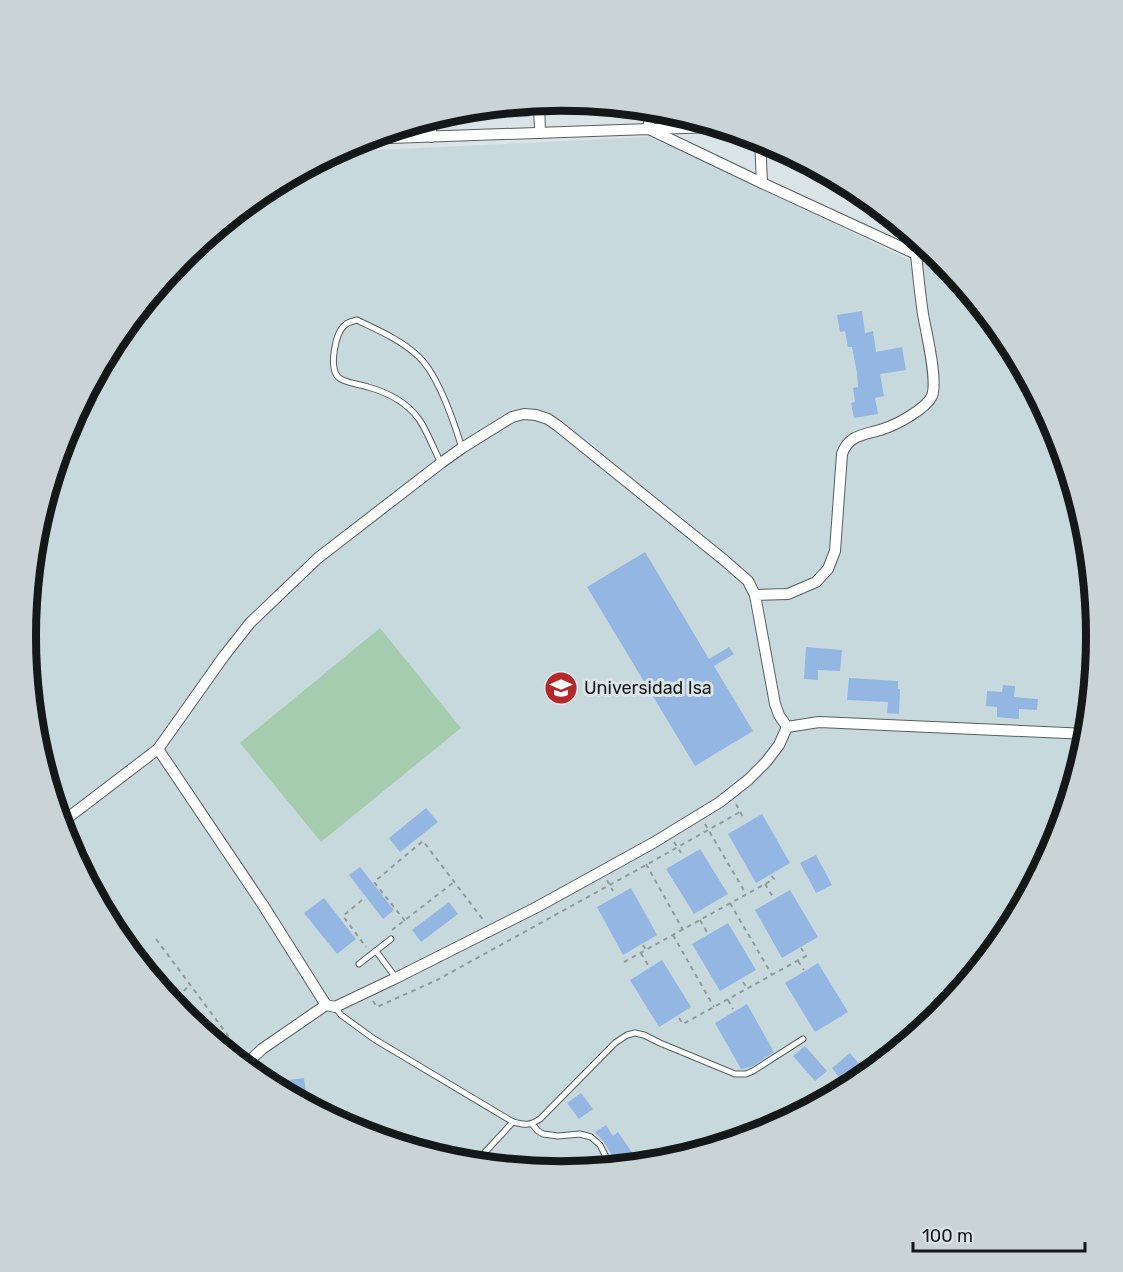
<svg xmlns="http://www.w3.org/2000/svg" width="1123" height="1272" font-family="Rubik,sans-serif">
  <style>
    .built { fill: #c8d9de }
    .green { fill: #a5ccaf }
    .building { fill: #93b7e2 }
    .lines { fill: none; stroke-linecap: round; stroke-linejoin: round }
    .lane-casing { stroke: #575f61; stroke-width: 7 }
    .street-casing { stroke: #575f61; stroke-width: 12 }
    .path { stroke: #949b9c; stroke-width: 2; stroke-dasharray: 4.5 4.5; stroke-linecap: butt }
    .lane { stroke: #fff; stroke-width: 5 }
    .street { stroke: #fff; stroke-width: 10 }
    .labels { text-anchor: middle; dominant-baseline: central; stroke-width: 6; stroke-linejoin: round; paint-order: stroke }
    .poi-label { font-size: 18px; fill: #151819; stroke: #dae3e5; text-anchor: start }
    .rim { fill: none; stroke: #151819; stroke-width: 8 }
  </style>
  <rect width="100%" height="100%" fill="#dae3e5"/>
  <!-- built -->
  <path class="built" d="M649,137L754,184L909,260L948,266L1007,339L1057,431L1087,532L1097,636L1087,741L1057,841L1007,934L940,1015L859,1082L766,1131L666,1162L561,1172L457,1162L356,1131L263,1081L182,1015L116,933L66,841L36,740L26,636L36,531L66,431L116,338L183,257L264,190L336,152Z"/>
  <!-- green -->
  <path class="green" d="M380,628L461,728L321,842L240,743Z"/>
  <!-- building -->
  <g class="building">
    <path d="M549,101H567L626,106V113L549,114Z"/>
    <path d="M529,103V117L450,118V113L457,110Z"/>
    <path d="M862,311L865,333L873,331L876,352L902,347L906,370L880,374L884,396L875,398L878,414L854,418L851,403L855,402L853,388L858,387L857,373L852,347H848L845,331L840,332L837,315Z"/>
    <path d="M645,552L709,659L729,647L734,654L714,666L753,731L695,766L587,587Z"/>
    <path d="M806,647L842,650L840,671L818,670V680L804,679Z"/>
    <path d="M849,678L898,681V689H900L899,714L887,713L888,702L847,700Z"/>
    <path d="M1003,685L1015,686L1014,697L1038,699L1037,710L1019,709V719L997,717V707L986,706L987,691L1002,692Z"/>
    <path d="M426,808L438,822L400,852L389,838Z"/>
    <path d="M762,814L790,863L756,883L728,834Z"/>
    <path d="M700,849L728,894L694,914L666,869Z"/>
    <path d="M816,855L832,885L816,893L800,863Z"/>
    <path d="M360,867L394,910L383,919L349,875Z"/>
    <path d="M631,888L657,935L623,955L597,907Z"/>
    <path d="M790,890L818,937L782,958L755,910Z"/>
    <path d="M324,898L356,939L337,954L304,913Z"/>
    <path d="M449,902L458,914L421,942L412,930Z"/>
    <path d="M728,923L756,970L720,991L692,944Z"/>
    <path d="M662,960L691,1007L659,1027L630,980Z"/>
    <path d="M818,963L848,1012L815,1032L785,983Z"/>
    <path d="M747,1004L774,1052L751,1067L741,1069L715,1023Z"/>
    <path d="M805,1046L827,1071L815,1081L793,1056Z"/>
    <path d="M850,1053L868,1075L859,1082L847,1088L832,1068Z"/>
    <path d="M304,1078L308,1105L267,1083Z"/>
    <path d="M581,1093L593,1109L579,1119L567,1103Z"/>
    <path d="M606,1125L613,1136L618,1132L640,1164L619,1166L604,1142L595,1132Z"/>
  </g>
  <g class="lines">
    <defs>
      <g id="lane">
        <path d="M441,463C434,450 426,428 418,418C406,402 386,392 368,387C359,384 344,383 338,377C329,367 335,333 345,325C348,322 353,321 357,320C378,330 401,340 418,356C438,374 454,422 462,448"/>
        <path d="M376,951L396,978"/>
        <path d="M359,964L391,939"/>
        <path d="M335,1007L341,1015L374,1039L513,1122C525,1125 529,1126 540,1119L615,1043L627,1035L635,1033L644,1035L660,1043L735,1074H746L753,1071L803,1039"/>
        <path d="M532,1124L538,1131L543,1134L558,1136L580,1134L591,1137L600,1145L611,1167"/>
        <path d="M475,1163L513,1122"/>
      </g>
      <g id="street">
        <path d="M539,102L540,133"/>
        <path d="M649,109V129L721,127"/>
        <path d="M431,118V137"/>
        <path d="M362,139L649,129L762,183L916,254L942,259"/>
        <path d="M760,139L762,183"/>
        <path d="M787,727L779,715L775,704L755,595L788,594L816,582L828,569L835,551L842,454C849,434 865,435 883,429C896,425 926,409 932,396C938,380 926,332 923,314C920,294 918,274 916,254"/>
        <path d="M787,727L819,722L1088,734"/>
        <path d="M158,749L263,905L326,1005"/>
        <path d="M61,823L158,749L224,656L250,623L318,558L441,463L462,448L512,417L524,414L536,415L548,419L558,426L724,560L748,581L755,595"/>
        <path d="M244,1066L262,1049L326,1005L335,1007L396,978L537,907L653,843L720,802L748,780L766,762L779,745L787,727"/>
      </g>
    </defs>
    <!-- lane casing -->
    <use href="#lane" class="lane-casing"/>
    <!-- street casing -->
    <use href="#street" class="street-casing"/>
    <!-- path -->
    <g class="path">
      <path d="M736,804L744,819"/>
      <path d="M705,824L746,894"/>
      <path d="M674,842L681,853"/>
      <path d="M646,864L683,930"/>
      <path d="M607,880L613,891"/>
      <path d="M765,884L773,897"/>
      <path d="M362,900L343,916L366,947"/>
      <path d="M730,903L772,975"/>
      <path d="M700,920L707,932"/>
      <path d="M405,921L374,882L423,841L484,921"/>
      <path d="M392,930L454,882"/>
      <path d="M673,935L714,1007"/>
      <path d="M156,939L241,1053"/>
      <path d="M643,945L646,950"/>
      <path d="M641,953L648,965"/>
      <path d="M798,961L804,970"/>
      <path d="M624,962L774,879L771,875"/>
      <path d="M743,982L747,988"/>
      <path d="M177,997L190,985"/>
      <path d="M728,1000L733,1009"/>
      <path d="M373,1001L377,1007L437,980L646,865L740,812"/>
      <path d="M679,1018L683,1024L806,956L801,948"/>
    </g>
    <!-- lane -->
    <use href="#lane" class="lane"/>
    <!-- street -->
    <use href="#street" class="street"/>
  </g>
  <!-- icons -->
  <defs>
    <symbol id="university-disc" viewBox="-11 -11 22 22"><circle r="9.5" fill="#b7272a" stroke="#dae3e5"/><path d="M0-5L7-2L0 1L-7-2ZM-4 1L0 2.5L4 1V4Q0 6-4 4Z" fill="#fff"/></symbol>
  </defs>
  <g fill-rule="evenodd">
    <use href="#university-disc" x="542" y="669" width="38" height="38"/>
  </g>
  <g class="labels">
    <!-- poi labels -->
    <g class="poi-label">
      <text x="584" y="688">Universidad Isa</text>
    </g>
  </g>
  <!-- crop -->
  <path d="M0 0H1123V1272H0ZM36 636a525 525 0 1 1 1050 0a525 525 0 1 1-1050 0Z" fill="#cad3d5" fill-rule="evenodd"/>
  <path class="rim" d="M36 636a525 525 0 1 1 1050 0a525 525 0 1 1-1050 0Z"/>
  <!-- scale -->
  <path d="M913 1242v9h172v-9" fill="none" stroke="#151819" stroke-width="3"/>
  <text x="922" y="1242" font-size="18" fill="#151819" stroke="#dae3e5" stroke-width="4.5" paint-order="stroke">100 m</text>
</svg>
